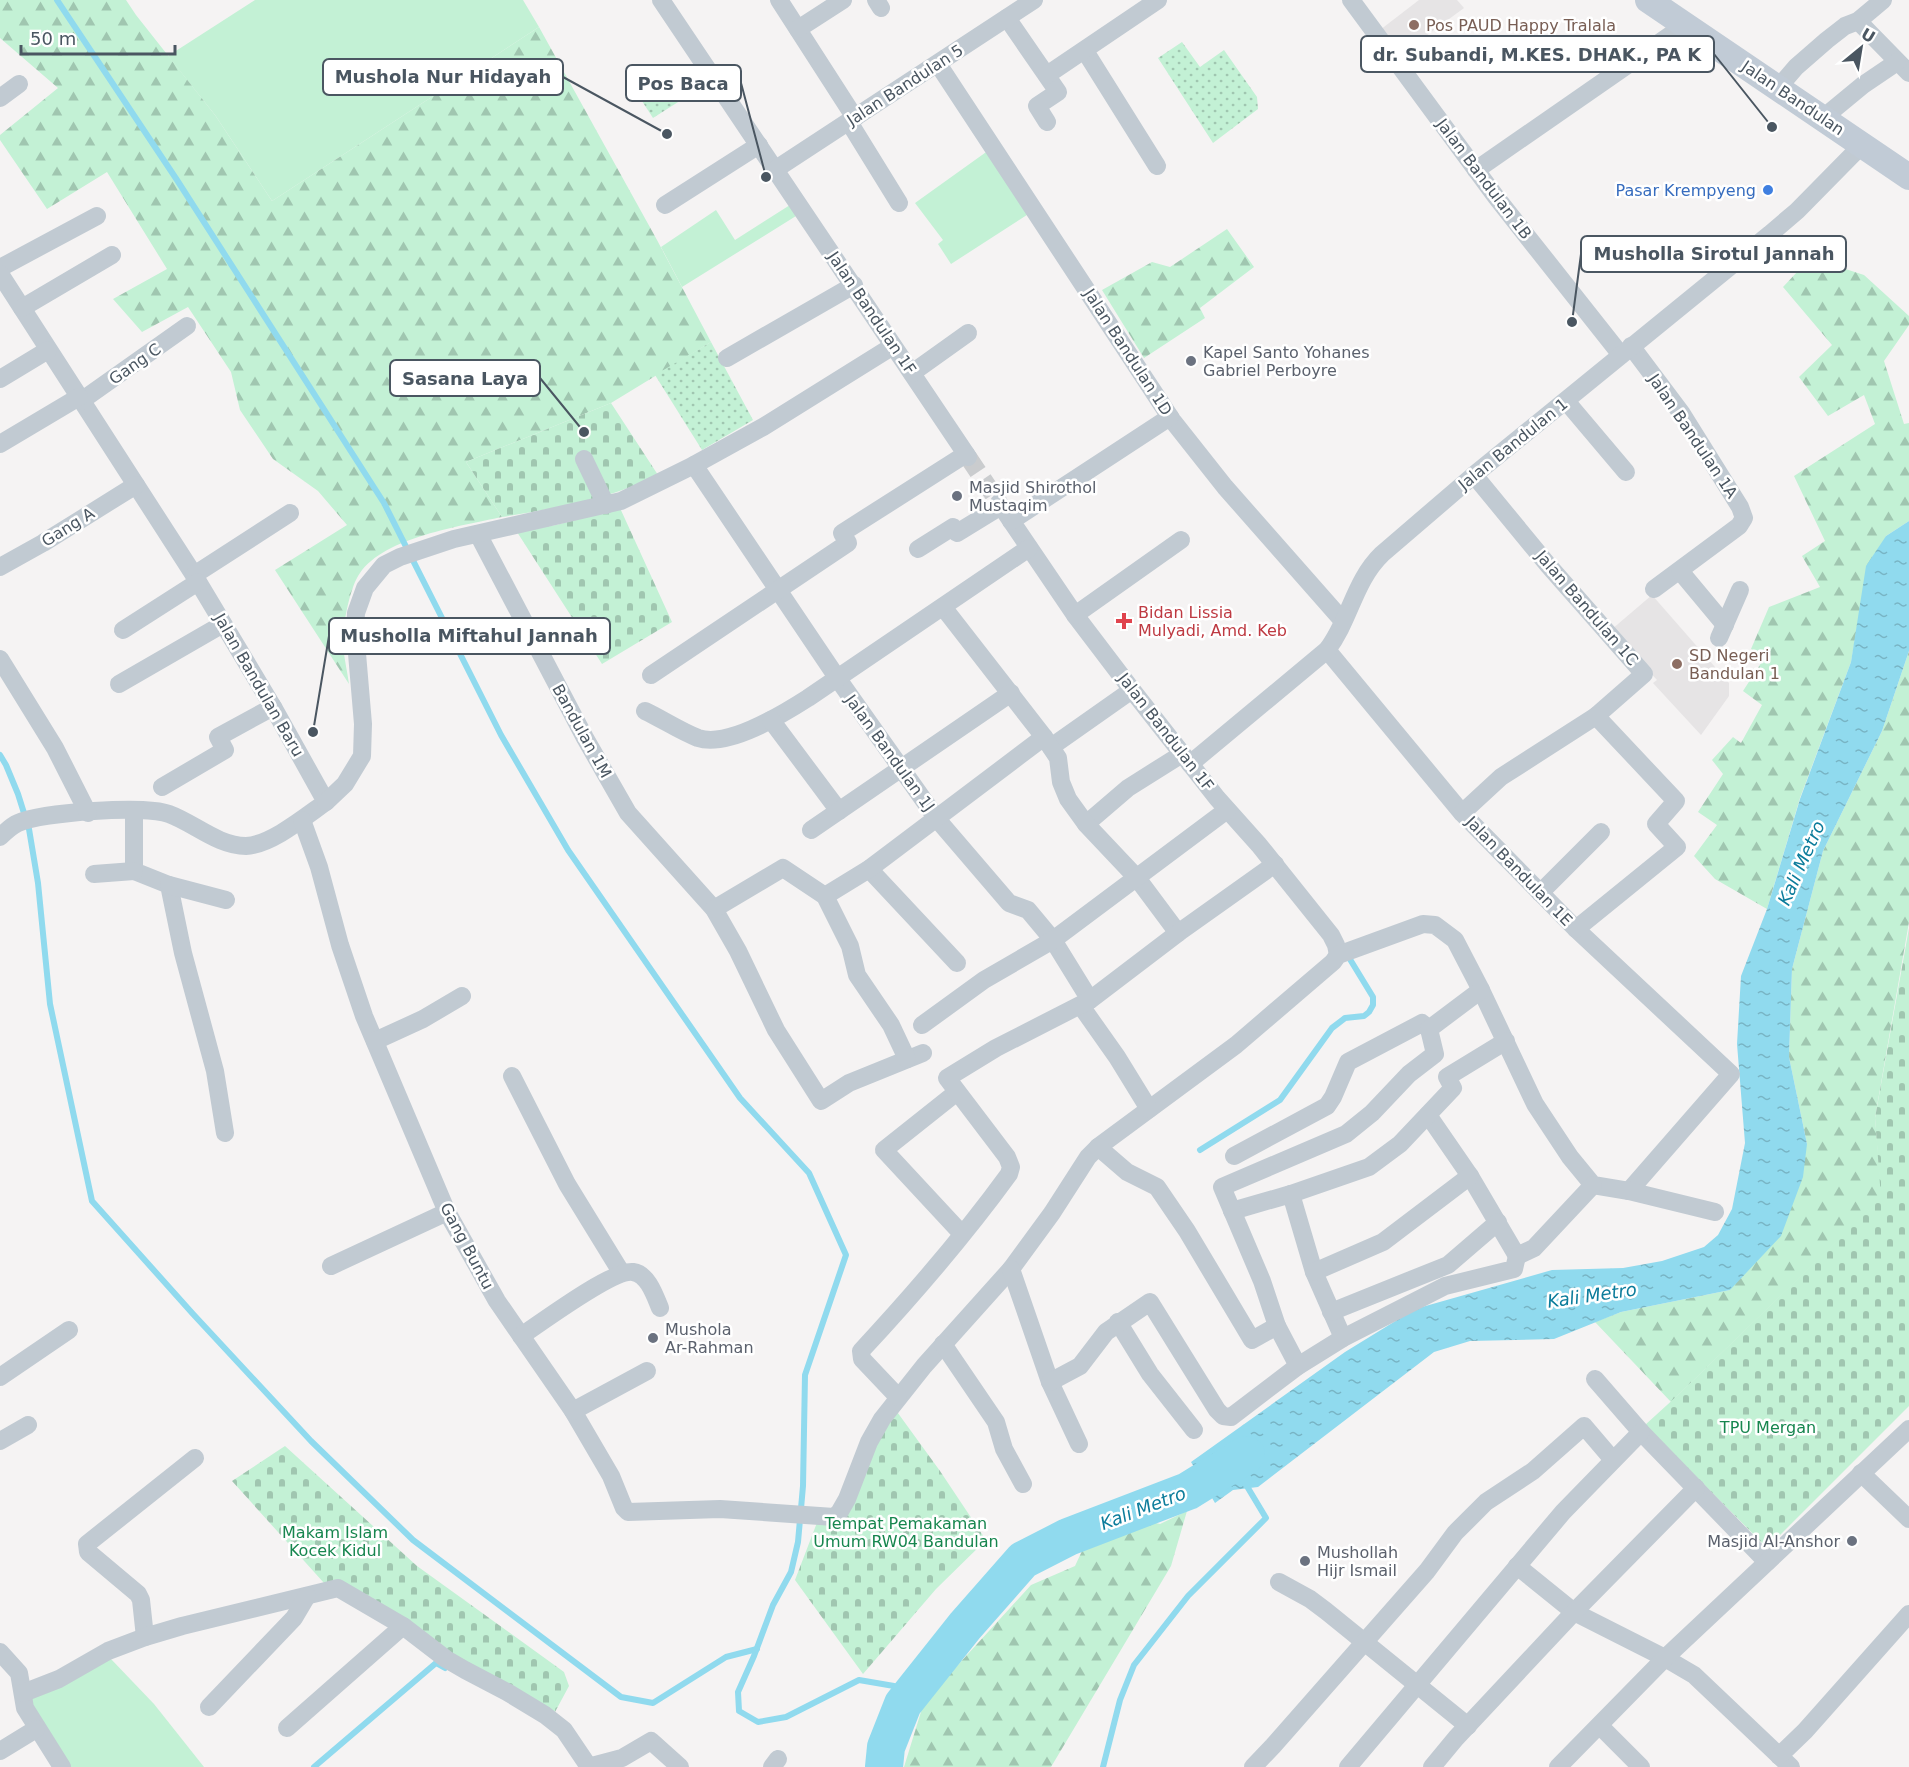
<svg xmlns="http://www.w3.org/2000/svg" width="1909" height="1767" font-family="'DejaVu Sans',sans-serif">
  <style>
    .education { fill: #e6e4e5 }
    .grass { fill: #c3f1d5 }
    .forest { fill: url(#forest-firs) }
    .cemetery { fill: url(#cemetery-stones) }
    .park { fill: url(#park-dots) }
    .water { fill: url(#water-ripples) }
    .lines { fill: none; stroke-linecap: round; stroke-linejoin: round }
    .stream { stroke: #90daee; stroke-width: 6 }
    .river { stroke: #90daee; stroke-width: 38 }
    .street-tunnel { stroke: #caccce; stroke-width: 18; stroke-dasharray: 18 9; stroke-linecap: butt }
    .street { stroke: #c1cad2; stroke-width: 18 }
    .secondary { stroke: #c1cbd6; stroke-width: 26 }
    .education-dot { fill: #8d6e63; stroke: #fff; stroke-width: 2 }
    .shop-dot { fill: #3f7fe0; stroke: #fff; stroke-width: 2 }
    .worship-dot { fill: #6b7280; stroke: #fff; stroke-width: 2 }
    .health-dot { fill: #e0444e; stroke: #fff; stroke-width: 2 }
    .labels { text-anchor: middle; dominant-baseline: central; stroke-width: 5; stroke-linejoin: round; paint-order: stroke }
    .education-label { font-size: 16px; fill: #785e54; stroke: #fff; text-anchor: start }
    .street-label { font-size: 16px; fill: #4a5661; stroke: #fff }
    .shop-label { font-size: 16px; fill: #366cbe; stroke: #fff; text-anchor: end }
    .worship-label { font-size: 16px; fill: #5b616d; stroke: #fff; text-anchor: start }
    .health-label { font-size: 16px; fill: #be3a42; stroke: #fff; text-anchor: start }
    .park-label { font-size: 16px; fill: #17864f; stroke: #fff }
    .water-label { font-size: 18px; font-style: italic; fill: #0c7c9b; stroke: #fff }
    .leader { fill: none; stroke: #4a5661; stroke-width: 2 }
    .callout-dot { fill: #4a5661; stroke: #fff; stroke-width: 2 }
    .callout { fill: #fff; stroke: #4a5661; stroke-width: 2 }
    .callout-label { font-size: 18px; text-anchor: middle; font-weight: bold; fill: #4a5661 }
  </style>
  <defs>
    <pattern id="forest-firs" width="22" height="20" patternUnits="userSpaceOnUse" patternTransform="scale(1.5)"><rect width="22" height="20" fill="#c3f1d5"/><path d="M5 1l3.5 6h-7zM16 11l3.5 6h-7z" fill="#a0c6b0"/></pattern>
    <pattern id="cemetery-stones" width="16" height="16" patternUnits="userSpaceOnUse" patternTransform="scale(1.5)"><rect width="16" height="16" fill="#c3f1d5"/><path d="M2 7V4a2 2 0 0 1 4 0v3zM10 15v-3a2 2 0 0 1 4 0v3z" fill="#a0c6b0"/></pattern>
    <pattern id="park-dots" width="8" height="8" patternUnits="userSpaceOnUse" patternTransform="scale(1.5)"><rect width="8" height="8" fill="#c3f1d5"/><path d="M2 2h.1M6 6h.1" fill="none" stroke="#a0c6b0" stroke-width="1.8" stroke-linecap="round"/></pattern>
    <pattern id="water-ripples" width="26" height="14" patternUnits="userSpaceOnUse" patternTransform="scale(1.5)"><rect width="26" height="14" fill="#90daee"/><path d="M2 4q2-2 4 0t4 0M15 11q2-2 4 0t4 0" fill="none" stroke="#78b4c4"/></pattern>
  </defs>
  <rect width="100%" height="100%" fill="#f5f3f3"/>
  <!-- education -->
  <g class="education">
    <path d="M1419,0H1457L1464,8L1400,55L1380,30Z"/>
    <path d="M1652,595L1729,683V696L1701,735L1653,683L1657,680L1611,630Z"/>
  </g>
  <!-- grass -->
  <g class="grass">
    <path d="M255,0H523L539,27L272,201L215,115L168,56Z"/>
    <path d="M989,150L1030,213L951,264L938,244L943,240L915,203Z"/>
    <path d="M790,205L796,216L682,287L661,247L716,210L735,240Z"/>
    <path d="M110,1658L154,1704L204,1767H69L29,1709L30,1699Z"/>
  </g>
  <!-- forest -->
  <g class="forest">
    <path d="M0,0H126L136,15L215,115L272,201L539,27L657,240L711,342L611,403L466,462L502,517C461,526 385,537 360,573C350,587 345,617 343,634C342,650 347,669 349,684L275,570L347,525L318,491L273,459L240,410L231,372L188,307L142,332L113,299L167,269L107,172L47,209L0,140V135L58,88L0,38Z"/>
    <path d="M1227,229L1254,267L1200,308L1205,318L1144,358L1102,290L1152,262L1170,267Z"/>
    <path d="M1814,254L1824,262L1864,275L1909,316V325L1884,361L1904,424L1909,423V521L1886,536L1859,616L1851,662L1800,798L1767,909L1715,879L1694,856L1717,825L1698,812L1723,774L1712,760L1733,737L1741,743L1762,705L1743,691L1765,657L1751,649L1769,607L1820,587L1802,556L1825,541L1794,476L1875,424L1864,395L1828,416L1799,377L1832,345L1783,287Z"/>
    <path d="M1909,651V922L1875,1118L1882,1198L1671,1402L1595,1322L1621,1312L1730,1290L1807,1144L1789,1057L1792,969L1823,851L1882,731Z"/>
    <path d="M1187,1511L1171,1566L1051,1767H904L924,1702L1031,1585L1075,1566L1082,1551L1101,1544L1126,1516L1160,1524Z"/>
  </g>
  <!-- cemetery -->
  <g class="cemetery">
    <path d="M611,403L658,475C609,500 555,508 502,517L466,462Z"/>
    <path d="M620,508L672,622L602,664L517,532L556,525Z"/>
    <path d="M1909,928V1406L1767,1548L1645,1425L1678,1395L1881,1198L1875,1118Z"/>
    <path d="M895,1409L940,1471L986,1540L936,1589L863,1674L795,1580L818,1520L837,1521L869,1455Z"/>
    <path d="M285,1446L417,1566L564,1672L569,1686L555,1712L476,1673L400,1618L339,1580L324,1583L232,1481Z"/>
  </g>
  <!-- park -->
  <g class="park">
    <path d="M1182,42L1200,67L1224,50L1257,97L1258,109L1213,143L1158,58Z"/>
    <path d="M697,67L708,83L653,118L642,101Z"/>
    <path d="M711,342L753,420L702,450L655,375Z"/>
  </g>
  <!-- water -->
  <path class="water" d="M1909,521V651L1882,731L1823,851L1792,969L1789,1057L1807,1144L1803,1177L1781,1236L1730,1290L1621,1312L1554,1339L1470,1341L1434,1352L1258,1487L1233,1490L1215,1503L1191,1462L1345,1352L1415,1309L1552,1270L1623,1268L1662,1261L1704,1247L1718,1235L1732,1209L1745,1143L1737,1044L1741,976L1767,909L1800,799L1851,662L1866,566L1886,536Z"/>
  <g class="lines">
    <!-- stream -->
    <g class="stream">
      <path d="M57,0L177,180L384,503L501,735L568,850L740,1098L809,1173L846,1255L805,1375L803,1486L798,1542L791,1572L773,1605L754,1656L738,1692L739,1711L758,1722L786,1717L859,1680L894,1686L903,1704"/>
      <path d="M0,755L6,765L18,794L29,829L38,883L50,1004L92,1201L193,1314L311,1441L413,1540L621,1697L653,1703L726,1657L757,1649"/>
      <path d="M1200,1150L1280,1100L1332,1028L1345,1018L1364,1016L1369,1012L1373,1005V997L1348,956"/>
      <path d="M314,1767L436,1663L445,1668"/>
      <path d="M1103,1767L1120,1700L1134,1665L1188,1596L1266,1518L1245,1483"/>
    </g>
    <!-- river -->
    <path class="river" d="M884,1767L886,1747L903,1704L965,1626L1023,1560L1068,1537L1188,1491L1246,1455"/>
    <!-- street-tunnel -->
    <path class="street-tunnel" d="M968,457L999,503"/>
    <!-- street -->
    <g class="street">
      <path d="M661,0L968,457"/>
      <path d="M779,0L855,118"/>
      <path d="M876,0L881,8"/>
      <path d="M1351,0L1496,197L1621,355"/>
      <path d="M1007,18L1058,92L1037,106L1047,122"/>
      <path d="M1858,21L1909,73"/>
      <path d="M798,29L843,0"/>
      <path d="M1085,51L1157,166"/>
      <path d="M938,64L1172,420L1225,487L1343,621"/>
      <path d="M1047,75L1158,0"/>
      <path d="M1778,88L1796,67L1827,40L1845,26L1858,21L1883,0"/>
      <path d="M0,98L19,84"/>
      <path d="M1823,118L1863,85L1897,62"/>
      <path d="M849,122L899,203"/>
      <path d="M776,169L1034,0"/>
      <path d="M1476,170L1685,25"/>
      <path d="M665,205L759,145"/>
      <path d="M0,268L97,216"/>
      <path d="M0,274L194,575L273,707L326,802C306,816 271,845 246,846C218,846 194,823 169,814C145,805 43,812 18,823C11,826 5,832 0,837"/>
      <path d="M22,308L112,255"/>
      <path d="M1631,346L1682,414L1740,507L1744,518L1739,526L1654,589"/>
      <path d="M727,358L854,285"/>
      <path d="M912,373L968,333"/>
      <path d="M0,379L48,350"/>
      <path d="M81,401L187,326"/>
      <path d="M1566,401L1626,472"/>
      <path d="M0,444L79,397"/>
      <path d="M584,459L606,505"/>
      <path d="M694,465L838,679L937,819L1009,903L1028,910L1053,940L1090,1000"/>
      <path d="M999,503L1075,615L1132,690L1217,798L1259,845L1331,935L1336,945L1338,955"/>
      <path d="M1011,521L1170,417"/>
      <path d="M478,534L585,738L628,813L714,909L738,951L776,1030L821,1101L849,1083L923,1053"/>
      <path d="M918,549L953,527L957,533L1001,506"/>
      <path d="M0,567L43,543L136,485"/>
      <path d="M1680,571L1725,625"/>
      <path d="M194,575L290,513"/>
      <path d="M943,607L1044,737"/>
      <path d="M1075,615L1181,540"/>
      <path d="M123,630L198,582"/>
      <path d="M1719,638L1740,590"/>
      <path d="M1327,650L1462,813L1576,929L1731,1074L1629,1191"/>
      <path d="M0,659L55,748L88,813"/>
      <path d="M651,675L848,543L842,533L966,454"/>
      <path d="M119,684L223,624"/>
      <path d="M645,711C662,719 680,731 698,738C728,748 783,714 808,698L1029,548"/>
      <path d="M771,720L839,811"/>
      <path d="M1051,747L1132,690"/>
      <path d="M1190,764L1327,650C1350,620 1354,581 1382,554L1474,475L1770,234L1797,211L1862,145"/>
      <path d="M162,787L225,750L218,737L273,707"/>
      <path d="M326,802L345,784L362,756L363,724L355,630L356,613L365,588L384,565L400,557L454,539L621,501L694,465L763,427L893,346"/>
      <path d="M134,810V871L169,885L183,953L215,1071L225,1133"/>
      <path d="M1462,813L1501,777L1596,716L1644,674L1548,565L1474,475"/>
      <path d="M302,820L319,867L340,945L364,1016L447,1212L497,1301L573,1411L611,1476L624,1508L628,1512L720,1509L834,1517L839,1513L847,1499L869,1442L882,1419L924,1366L1011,1269L1052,1213L1088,1157L1098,1147L1236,1045L1333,962L1338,955L1423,924L1435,925L1455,940L1481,990L1535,1104L1570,1157L1593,1185L1629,1191L1715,1212"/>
      <path d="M1086,824L1128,788L1182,754"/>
      <path d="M811,830L1011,693"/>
      <path d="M869,869L957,963"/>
      <path d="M94,874L134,871"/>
      <path d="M169,885L226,900"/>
      <path d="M1540,893L1601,832"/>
      <path d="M825,896L869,869L1044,737L1058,758L1061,782L1068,799L1086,824L1137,878L1178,933"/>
      <path d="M714,909L783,868L825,896L850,946L857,975L891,1025L907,1059"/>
      <path d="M1576,929L1677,847L1656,824L1676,801L1596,716"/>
      <path d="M1081,1006L1117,1057L1149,1109"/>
      <path d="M922,1025L984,980L1053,940L1227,810"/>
      <path d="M375,1041L423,1019L462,996"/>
      <path d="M512,1076L567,1184L621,1272"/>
      <path d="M957,1092L884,1150L962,1234"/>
      <path d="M1428,1115L1470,1176L1517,1256L1534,1248L1593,1185"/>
      <path d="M1098,1147L1127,1172L1157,1187L1187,1231L1252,1340L1277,1326"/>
      <path d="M1234,1156L1327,1106L1333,1097L1348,1062L1422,1023L1429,1029"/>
      <path d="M1291,1194L1314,1272L1343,1338"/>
      <path d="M1232,1211L1291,1194L1369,1167L1400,1144L1453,1088L1447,1077L1506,1041"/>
      <path d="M331,1266L447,1212"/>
      <path d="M1011,1269L1050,1382L1079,1444"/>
      <path d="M1314,1272L1383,1242L1470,1176"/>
      <path d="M1331,1312L1448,1265L1498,1222"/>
      <path d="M1118,1322L1150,1374L1194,1430"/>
      <path d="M521,1336C541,1323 613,1269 633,1272C648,1274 655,1296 660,1308"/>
      <path d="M943,1344L996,1422L1004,1449L1023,1484"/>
      <path d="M1298,1366L1277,1326L1262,1281L1222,1187L1346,1134L1372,1113L1409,1074L1435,1054L1429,1029L1481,990"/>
      <path d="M0,1377L69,1330"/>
      <path d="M1595,1379L1641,1432L1767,1562"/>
      <path d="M1050,1382L1080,1366L1106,1332L1150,1302L1217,1410L1223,1416L1231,1417L1298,1366L1343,1338L1445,1286L1514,1269L1517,1256"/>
      <path d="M898,1397L862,1359L861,1351C913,1295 964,1236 1009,1174L1011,1167L1007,1157L947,1078L996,1048L1090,1000L1178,933L1275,864"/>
      <path d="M573,1411L647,1371"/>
      <path d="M0,1441L28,1425"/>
      <path d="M1861,1473L1909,1519"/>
      <path d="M1517,1566L1574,1612L1665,1658L1694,1675L1791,1767"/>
      <path d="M1279,1582L1310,1599L1326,1611L1468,1726"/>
      <path d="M145,1637L141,1600L138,1594L88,1552L87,1544L195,1458"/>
      <path d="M0,1652L19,1673L25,1708L62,1767"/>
      <path d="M23,1693L59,1679L108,1651L145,1637L182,1626L338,1588L403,1626L446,1659L465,1670L507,1692L545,1715L564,1730L589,1767"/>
      <path d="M209,1707L294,1618L307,1596"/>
      <path d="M1600,1726L1641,1767"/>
      <path d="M287,1728L403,1626"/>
      <path d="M0,1751L36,1729"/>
      <path d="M1779,1756L1805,1731L1909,1614"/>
      <path d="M588,1767L622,1758L651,1741L680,1767"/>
      <path d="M772,1767L778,1759"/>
      <path d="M1253,1767L1273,1746L1427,1571L1455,1533L1486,1502L1533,1471L1584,1426L1613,1460"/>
      <path d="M1348,1767L1563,1512L1641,1432"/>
      <path d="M1432,1767L1456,1738L1574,1612L1696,1488"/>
      <path d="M1558,1767L1665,1658L1909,1429"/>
    </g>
    <!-- secondary -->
    <path class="secondary" d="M1648,0L1909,177"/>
  </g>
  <!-- markers -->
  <g class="education-dot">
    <circle cx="1414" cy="25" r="6"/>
    <circle cx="1677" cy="664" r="6"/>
  </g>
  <circle class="shop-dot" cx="1768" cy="190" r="6"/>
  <g class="worship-dot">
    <circle cx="1191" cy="361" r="6"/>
    <circle cx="957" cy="496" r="6"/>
    <circle cx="653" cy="1338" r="6"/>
    <circle cx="1852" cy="1541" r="6"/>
    <circle cx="1305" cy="1561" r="6"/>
  </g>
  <path class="health-dot" d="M1121 612h6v6h6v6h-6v6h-6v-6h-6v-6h6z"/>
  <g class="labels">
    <!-- education labels -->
    <g class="education-label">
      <text x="1426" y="25">Pos PAUD Happy Tralala</text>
      <text x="1689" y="655">SD Negeri<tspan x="1689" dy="18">Bandulan 1</tspan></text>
    </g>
    <!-- street labels -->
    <g class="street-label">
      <text transform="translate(905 85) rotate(-33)">Jalan Bandulan 5</text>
      <text transform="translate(1793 98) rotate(34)">Jalan Bandulan</text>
      <text transform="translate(1484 179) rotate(53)">Jalan Bandulan 1B</text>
      <text transform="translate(872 313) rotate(56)">Jalan Bandulan 1F</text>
      <text transform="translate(1128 352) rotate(57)">Jalan Bandulan 1D</text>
      <text transform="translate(135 364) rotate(-35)">Gang C</text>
      <text transform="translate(1693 436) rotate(56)">Jalan Bandulan 1A</text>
      <text transform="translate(1513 444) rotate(-39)">Jalan Bandulan 1</text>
      <text transform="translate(68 527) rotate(-32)">Gang A</text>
      <text transform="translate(1587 608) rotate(49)">Jalan Bandulan 1C</text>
      <text transform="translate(259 685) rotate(60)">Jalan Bandulan Baru</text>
      <text transform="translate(582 731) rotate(61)">Bandulan 1M</text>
      <text transform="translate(1166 732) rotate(52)">Jalan Bandulan 1F</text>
      <text transform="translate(890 753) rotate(54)">Jalan Bandulan 1J</text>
      <text transform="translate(1519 871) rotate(46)">Jalan Bandulan 1E</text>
      <text transform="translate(467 1246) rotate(62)">Gang Buntu</text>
    </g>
    <!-- shop labels -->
    <g class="shop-label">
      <text x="1756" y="190">Pasar Krempyeng</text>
    </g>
    <!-- worship labels -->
    <g class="worship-label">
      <text x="1203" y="352">Kapel Santo Yohanes<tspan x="1203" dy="18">Gabriel Perboyre</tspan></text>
      <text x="969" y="487">Masjid Shirothol<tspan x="969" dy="18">Mustaqim</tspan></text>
      <text x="665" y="1329">Mushola<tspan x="665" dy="18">Ar-Rahman</tspan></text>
      <text x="1840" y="1541" text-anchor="end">Masjid Al-Anshor</text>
      <text x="1317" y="1552">Mushollah<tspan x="1317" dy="18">Hijr Ismail</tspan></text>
    </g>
    <!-- health labels -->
    <g class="health-label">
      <text x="1138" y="612">Bidan Lissia<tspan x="1138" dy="18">Mulyadi, Amd. Keb</tspan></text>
    </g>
    <!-- park labels -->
    <g class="park-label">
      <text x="1768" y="1427">TPU Mergan</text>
      <text x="906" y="1523">Tempat Pemakaman<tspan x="906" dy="18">Umum RW04 Bandulan</tspan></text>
      <text x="335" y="1532">Makam Islam<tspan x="335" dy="18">Kocek Kidul</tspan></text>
    </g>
    <!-- water labels -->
    <g class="water-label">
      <text transform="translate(1801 863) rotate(-66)">Kali Metro</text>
      <text transform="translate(1592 1295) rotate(-8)">Kali Metro</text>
      <text transform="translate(1143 1508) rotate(-21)">Kali Metro</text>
    </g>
  </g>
  <!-- callouts -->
  <path class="leader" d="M1772 127L1714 54M667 134L563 77M766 177L741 83M1572 322L1581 254M584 432L540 378M313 732L329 636"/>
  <g class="callout-dot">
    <circle cx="1772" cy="127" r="6"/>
    <circle cx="667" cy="134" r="6"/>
    <circle cx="766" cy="177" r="6"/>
    <circle cx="1572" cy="322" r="6"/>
    <circle cx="584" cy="432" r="6"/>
    <circle cx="313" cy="732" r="6"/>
  </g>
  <g class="callout">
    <rect x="1361" y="36" width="353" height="36" rx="6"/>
    <rect x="323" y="59" width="240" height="36" rx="6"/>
    <rect x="626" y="65" width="115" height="36" rx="6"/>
    <rect x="1581" y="236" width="265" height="36" rx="6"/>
    <rect x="390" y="360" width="150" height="36" rx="6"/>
    <rect x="329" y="618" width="281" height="36" rx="6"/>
  </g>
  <g class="callout-label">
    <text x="1537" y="61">dr. Subandi, M.KES. DHAK., PA K</text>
    <text x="443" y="83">Mushola Nur Hidayah</text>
    <text x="683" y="90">Pos Baca</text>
    <text x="1714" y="260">Musholla Sirotul Jannah</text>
    <text x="465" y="385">Sasana Laya</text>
    <text x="469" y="642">Musholla Miftahul Jannah</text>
  </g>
  <!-- north arrow -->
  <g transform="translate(1861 48) rotate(30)" stroke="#ffffff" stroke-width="4.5" paint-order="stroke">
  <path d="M0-4.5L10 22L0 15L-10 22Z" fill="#4a5661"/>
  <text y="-9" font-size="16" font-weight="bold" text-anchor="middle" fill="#4a5661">U</text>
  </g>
  <!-- scale -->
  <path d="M21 45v9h154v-9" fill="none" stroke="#4a5661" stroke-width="3"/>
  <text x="30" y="45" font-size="18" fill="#4a5661" stroke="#ffffff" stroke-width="4.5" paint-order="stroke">50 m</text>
</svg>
